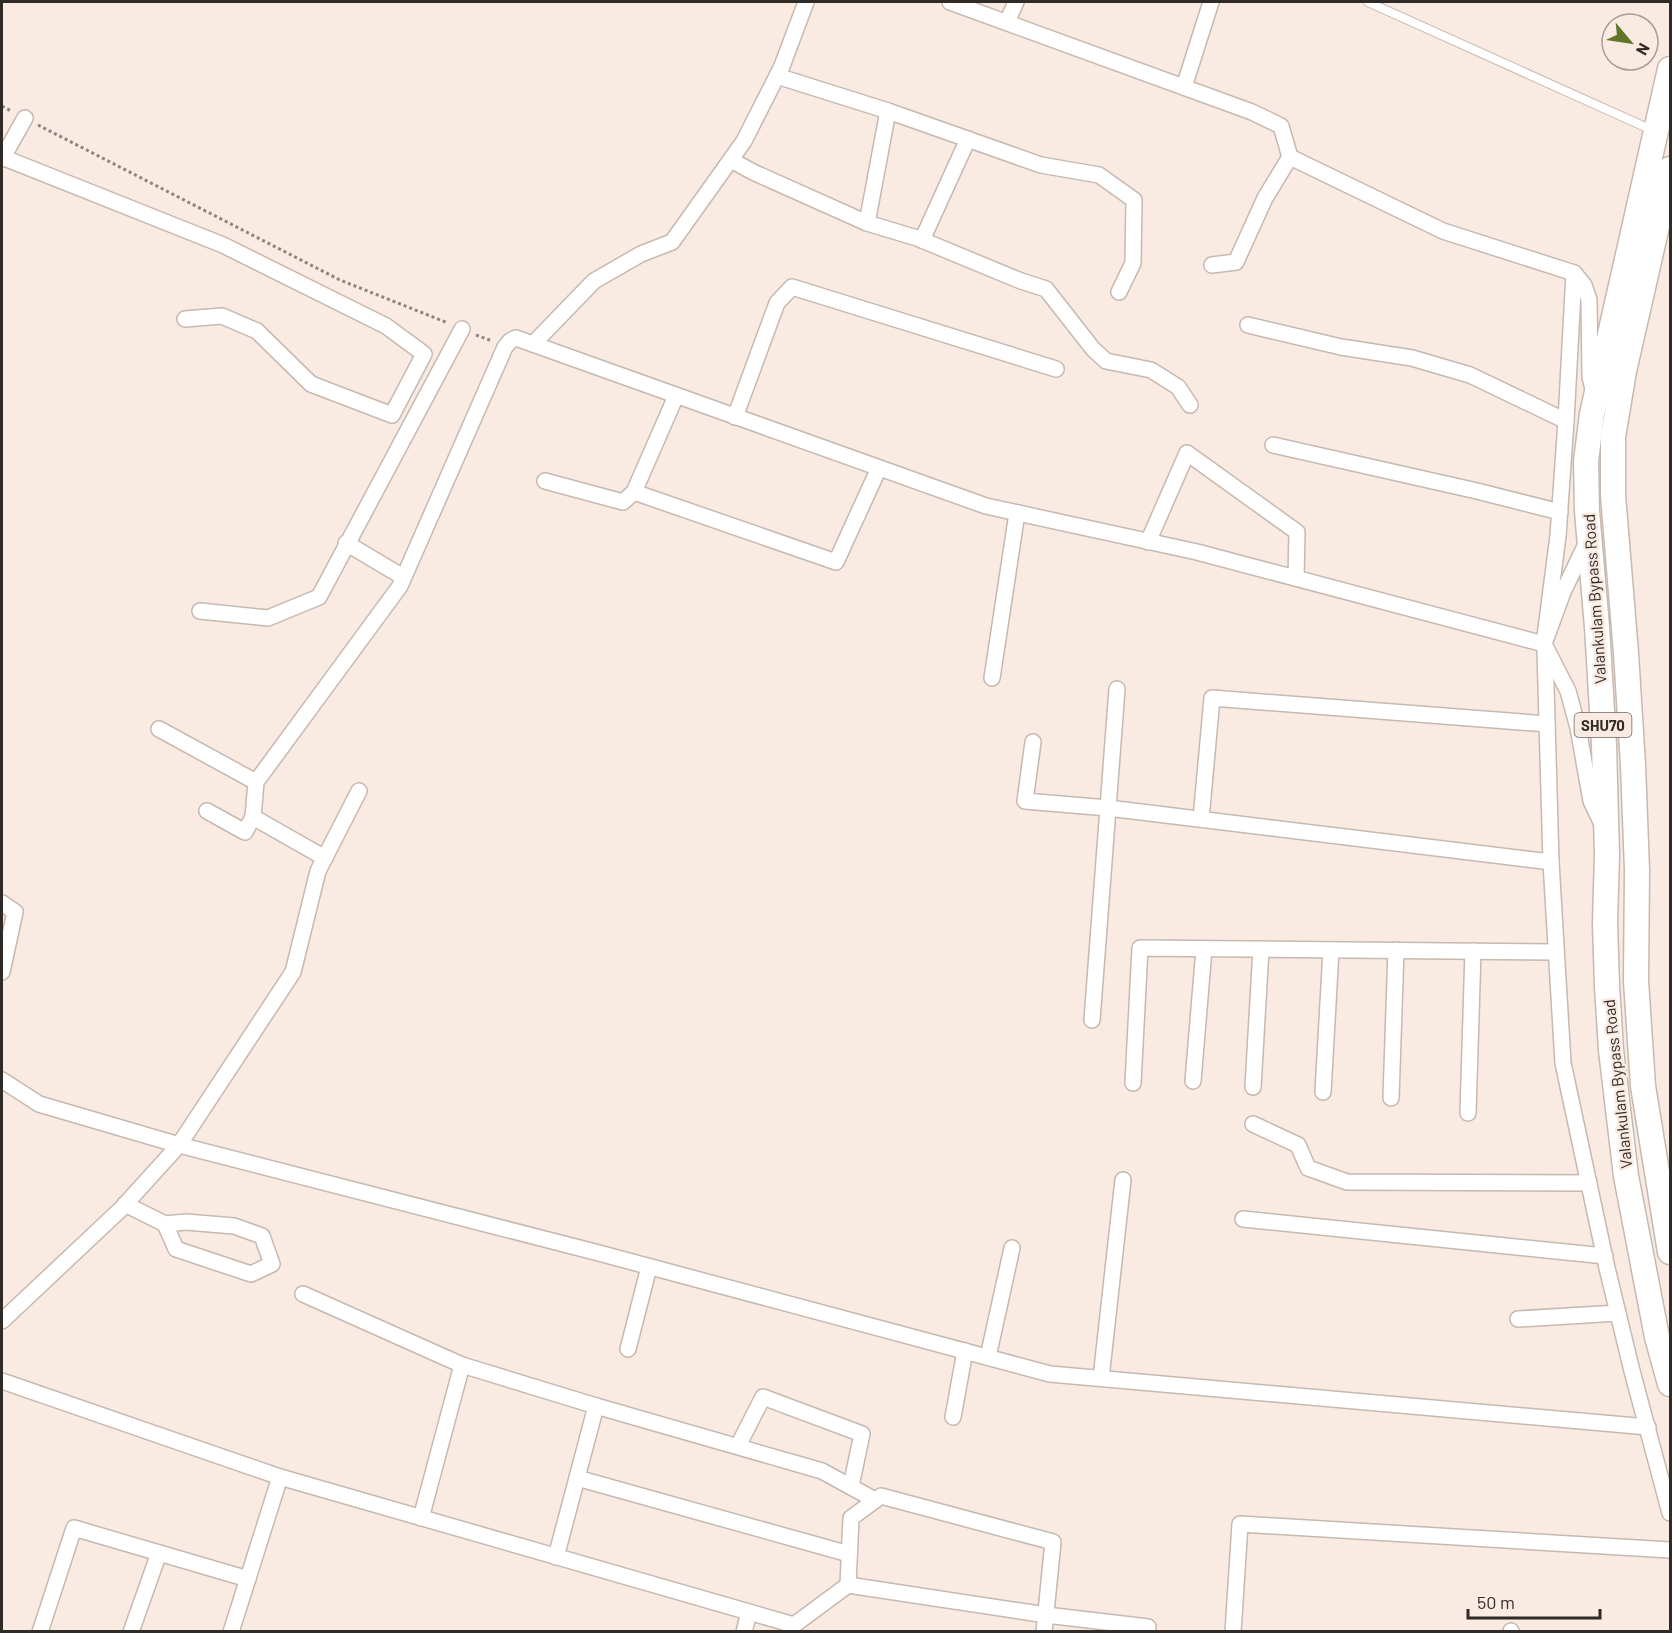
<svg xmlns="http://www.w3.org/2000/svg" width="1672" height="1633" font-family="Barlow,sans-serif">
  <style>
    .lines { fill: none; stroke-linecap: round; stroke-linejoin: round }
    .lane-casing { stroke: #c6b9b0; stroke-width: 10 }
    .street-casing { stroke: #c6b9b0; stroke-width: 18 }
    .primary-casing { stroke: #c6b9b0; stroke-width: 27 }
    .path { stroke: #8e847e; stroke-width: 3; stroke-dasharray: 3 3; stroke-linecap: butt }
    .lane { stroke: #fff; stroke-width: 8 }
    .street { stroke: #fff; stroke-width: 15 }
    .primary { stroke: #fff; stroke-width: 24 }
    .labels { text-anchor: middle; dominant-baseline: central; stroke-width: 5; stroke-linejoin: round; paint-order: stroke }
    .shield { fill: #f9eae2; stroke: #6c645f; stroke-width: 1.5 }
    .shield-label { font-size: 15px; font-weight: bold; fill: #302b27 }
    .street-label { font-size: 16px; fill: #302b27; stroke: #f9eae2 }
  </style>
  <rect width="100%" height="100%" fill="#f9eae2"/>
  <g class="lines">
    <defs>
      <path id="lane" d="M1368,2L1652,130"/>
      <g id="street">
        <path d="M950,2L1252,112L1281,126L1290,157L1443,231L1574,273L1566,421L1558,536L1544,644L1568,691L1578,728L1591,801L1602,824"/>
        <path d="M1007,22L1016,2"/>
        <path d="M777,76L888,111L1041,165L1099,175L1134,200L1133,263L1119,292"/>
        <path d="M1184,87L1211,2"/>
        <path d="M2,157L223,245L386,326L424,354L392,415L311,384L257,331L222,316L185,319"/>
        <path d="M2,159L25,118"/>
        <path d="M731,160L753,172L867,223L917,238L1021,281L1046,289L1093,349L1106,361L1151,370L1178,387L1190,405"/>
        <path d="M867,223L888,111"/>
        <path d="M922,240L968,139"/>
        <path d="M1212,265L1236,262L1265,198L1290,157"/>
        <path d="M1574,273L1584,285L1589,300L1590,377L1593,389"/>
        <path d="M1248,325L1341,347L1412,358L1470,375L1566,421"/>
        <path d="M533,344L594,281L641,254L672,242L744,141L782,66L806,2"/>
        <path d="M735,417L777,303L792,287L1056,369"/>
        <path d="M1273,445L1477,491L1560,512"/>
        <path d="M545,481L623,502L634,492L676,396"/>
        <path d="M634,492L836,562L879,468"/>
        <path d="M1148,542L1187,453L1297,532L1296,578"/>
        <path d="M346,543L403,577"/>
        <path d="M200,611L268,618L319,597L462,329"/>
        <path d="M1545,650L1551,862L1563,1063L1607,1268L1632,1371L1670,1513"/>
        <path d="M992,678L1017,513"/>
        <path d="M1117,689L1108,808L1551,862"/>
        <path d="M159,729L256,782"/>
        <path d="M1033,742L1025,801L1108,808L1092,1020"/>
        <path d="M207,811L245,832L253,817"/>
        <path d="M1201,819L1212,698L1547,724"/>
        <path d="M325,858L253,817L256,782L400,586L505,347L510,341L516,338L986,506L1197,552L1544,644L1563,592L1588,540"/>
        <path d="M2,903L15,912L2,972"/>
        <path d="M2,1080L39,1104L179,1145L595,1252L1050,1374L1648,1427"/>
        <path d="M1193,1081L1204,949"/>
        <path d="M1133,1083L1140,948L1556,952"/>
        <path d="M1253,1087L1261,949"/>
        <path d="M1323,1092L1331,950"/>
        <path d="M1391,1098L1396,950"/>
        <path d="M1468,1113L1473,951"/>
        <path d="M1253,1124L1298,1145L1308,1168L1347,1182L1589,1183"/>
        <path d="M125,1204L165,1224L186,1222L234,1226L262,1236L272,1264L251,1274L176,1249L165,1224"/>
        <path d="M1243,1219L1605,1256"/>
        <path d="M303,1294L462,1365L596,1406"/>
        <path d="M1518,1319L1618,1313"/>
        <path d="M2,1321L121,1209L179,1145L293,972L318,871L359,791"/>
        <path d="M628,1349L649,1267"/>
        <path d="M988,1357L1012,1248"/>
        <path d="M1101,1378L1123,1180"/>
        <path d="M2,1381L280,1477L794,1625L848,1585L1046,1615L1148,1627"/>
        <path d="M953,1417L965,1351"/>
        <path d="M738,1446L763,1397L862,1434L851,1486"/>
        <path d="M577,1478L849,1554"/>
        <path d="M421,1518L462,1365"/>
        <path d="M556,1557L596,1406L822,1471L875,1500"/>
        <path d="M848,1585L851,1518L881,1496L1053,1542L1044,1632"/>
        <path d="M40,1632L74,1528L248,1579"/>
        <path d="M131,1632L159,1553"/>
        <path d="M231,1632L280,1477"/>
        <path d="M744,1632L749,1612"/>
        <path d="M1233,1632L1240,1524L1670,1550"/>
        <path d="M1511,1632V1631"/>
      </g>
      <g id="primary">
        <path d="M1670,69L1592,414L1586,461L1587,511L1597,627L1604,745L1607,855L1605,923L1607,986L1611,1050L1626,1176L1657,1337L1670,1384"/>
        <path d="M1670,169L1624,371L1613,437V495L1626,653L1633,765L1637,870L1636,981L1643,1086L1670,1252"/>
      </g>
    </defs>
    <!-- lane casing -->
    <use href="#lane" class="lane-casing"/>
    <!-- street casing -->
    <use href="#street" class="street-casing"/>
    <!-- primary casing -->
    <use href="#primary" class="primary-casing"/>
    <!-- path -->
    <g class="path">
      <path d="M2,106L11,111"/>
      <path d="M38,125L340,280L448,323"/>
      <path d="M476,335L492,341"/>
    </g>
    <!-- lane -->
    <use href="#lane" class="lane"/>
    <!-- street -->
    <use href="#street" class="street"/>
    <!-- primary -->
    <use href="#primary" class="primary"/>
  </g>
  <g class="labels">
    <!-- shield labels -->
    <rect class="shield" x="1574.5" y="713" width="57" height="24" rx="4.5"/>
    <g class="shield-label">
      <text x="1603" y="725">SHU70</text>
    </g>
    <!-- street labels -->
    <g class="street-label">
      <text transform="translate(1594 599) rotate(-94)">Valankulam Bypass Road</text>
      <text transform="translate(1617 1084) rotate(-96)">Valankulam Bypass Road</text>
    </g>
  </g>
  <!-- border -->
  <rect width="1672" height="1633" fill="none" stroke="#302b27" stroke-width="6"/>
  <!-- north arrow -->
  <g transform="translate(1630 42) rotate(119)"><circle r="28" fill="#f9eae2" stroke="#a99e97" stroke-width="1.5"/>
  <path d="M0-4.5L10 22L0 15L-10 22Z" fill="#607729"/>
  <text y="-9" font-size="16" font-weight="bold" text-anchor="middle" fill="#302b27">N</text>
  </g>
  <!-- scale -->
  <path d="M1468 1609v9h132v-9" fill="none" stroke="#302b27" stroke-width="3"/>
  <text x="1477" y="1609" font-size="18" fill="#302b27" stroke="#f9eae2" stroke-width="4.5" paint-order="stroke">50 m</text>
</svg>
